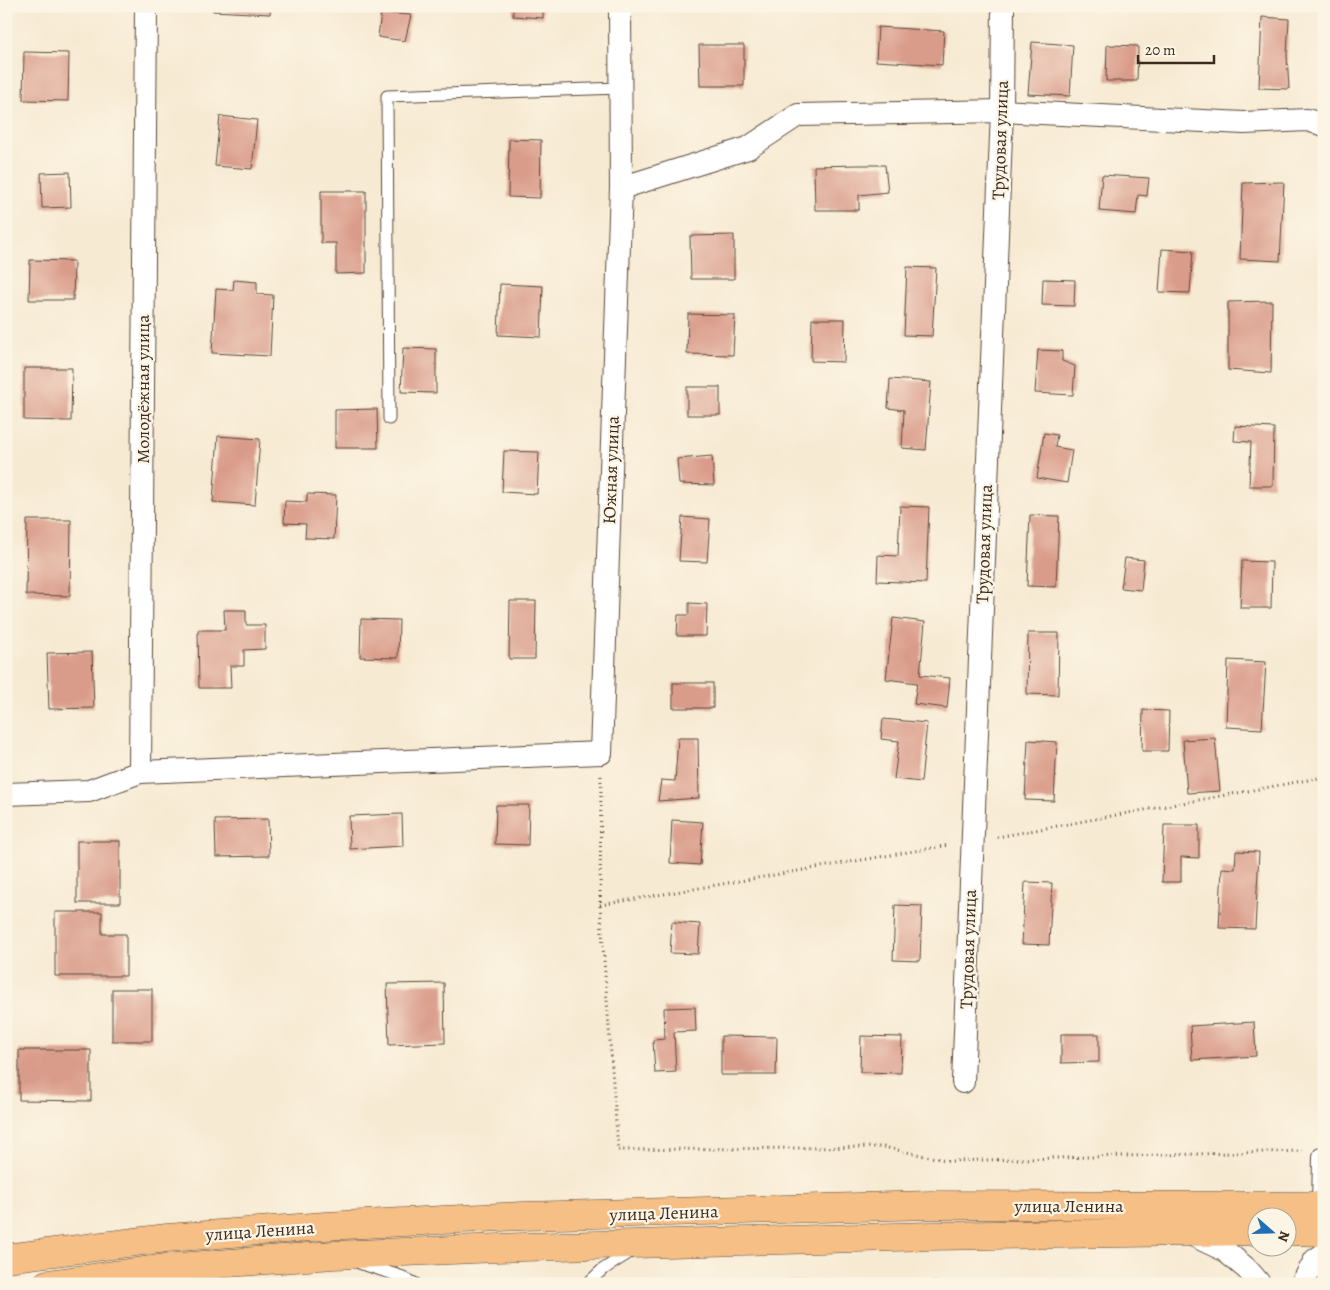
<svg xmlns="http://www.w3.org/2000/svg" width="1330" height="1290" font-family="Alegreya,serif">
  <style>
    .building { fill: #da9c8a }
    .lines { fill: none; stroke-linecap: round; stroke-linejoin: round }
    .service-casing { stroke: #574739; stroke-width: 13 }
    .minor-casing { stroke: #574739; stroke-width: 24 }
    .primary-casing { stroke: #574739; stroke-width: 29 }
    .path { stroke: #574739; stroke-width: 3; stroke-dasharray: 1 4; stroke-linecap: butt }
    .service { stroke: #fff; stroke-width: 11 }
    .minor { stroke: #fff; stroke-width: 22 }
    .primary { stroke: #f5bf86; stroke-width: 28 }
    .labels { text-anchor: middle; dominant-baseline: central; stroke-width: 4.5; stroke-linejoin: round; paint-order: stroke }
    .street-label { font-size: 18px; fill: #3b2a1e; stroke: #fcf5e5 }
  </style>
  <rect width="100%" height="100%" fill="#fcf5e5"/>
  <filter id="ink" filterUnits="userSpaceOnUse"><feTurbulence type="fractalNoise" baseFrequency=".02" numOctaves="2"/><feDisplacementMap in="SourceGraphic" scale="10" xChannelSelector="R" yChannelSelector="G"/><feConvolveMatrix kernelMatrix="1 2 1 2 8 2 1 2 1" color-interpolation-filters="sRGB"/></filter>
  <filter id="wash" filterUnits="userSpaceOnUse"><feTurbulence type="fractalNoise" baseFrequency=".0096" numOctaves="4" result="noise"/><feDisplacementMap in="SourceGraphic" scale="20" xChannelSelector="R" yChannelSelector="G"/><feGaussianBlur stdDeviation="1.12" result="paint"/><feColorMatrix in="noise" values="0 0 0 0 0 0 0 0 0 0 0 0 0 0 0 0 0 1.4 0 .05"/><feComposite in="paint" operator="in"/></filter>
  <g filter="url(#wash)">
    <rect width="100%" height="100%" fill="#f7ead3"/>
    <g id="blocks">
      <!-- building -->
      <g class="building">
        <path d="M213,6H271L270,14L213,11Z"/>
        <path d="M513,6H543V18L513,16Z"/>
        <path d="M381,13L411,15L405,41L378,37Z"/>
        <path d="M1262,17L1289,19L1287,55L1289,89L1259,88Z"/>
        <path d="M878,27L944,31L942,65L876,61Z"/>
        <path d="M1032,42L1073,45L1070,96L1028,94Z"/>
        <path d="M699,45H744V86H700Z"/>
        <path d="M1107,45L1138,46L1137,81H1106Z"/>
        <path d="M24,52L69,53L68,101L23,100Z"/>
        <path d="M220,116L257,120L252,169L215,166Z"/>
        <path d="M509,139L541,140L540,198L508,197Z"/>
        <path d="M859,165H885L888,192L859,195V210H815L814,166Z"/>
        <path d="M70,172L71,207L42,208L41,173Z"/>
        <path d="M1102,175L1149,178L1147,196L1138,195L1136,214L1099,211Z"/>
        <path d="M1284,182L1280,261L1240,259L1243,183Z"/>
        <path d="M321,191H366V273L336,274V243H321Z"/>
        <path d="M734,235V279H691L690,236Z"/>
        <path d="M1162,249L1193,251L1190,293L1159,292Z"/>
        <path d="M30,260L74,261L73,300H29Z"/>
        <path d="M907,267L936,268L932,336L904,335Z"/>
        <path d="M1043,279L1075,280L1074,306L1042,305Z"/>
        <path d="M234,280L257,282V294L273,295L270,356L212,353L216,289L233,290Z"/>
        <path d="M500,284L543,286L541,337L498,335Z"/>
        <path d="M1272,301L1271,373L1228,370V302Z"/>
        <path d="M688,314L735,315L733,355L687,354Z"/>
        <path d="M812,319H845L844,362L811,361Z"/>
        <path d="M403,348L436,349V393L401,392Z"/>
        <path d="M1038,350L1062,351V361L1075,366L1073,395L1035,393Z"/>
        <path d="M24,368H72L71,421L24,420Z"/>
        <path d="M890,379L931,382L926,450L902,448L904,410L888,408Z"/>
        <rect x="687" y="387" width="33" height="28"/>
        <path d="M377,409L378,448H335V410Z"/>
        <path d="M1235,426L1274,428L1273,486H1249L1251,442L1234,441Z"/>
        <path d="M1044,433L1057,435L1055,447L1072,450L1067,483L1037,478Z"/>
        <path d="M218,436L260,439L255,505L213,502Z"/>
        <path d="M504,451L539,452L537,494L502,492Z"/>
        <path d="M712,456L714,485L679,484L677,459Z"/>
        <path d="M307,494L336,495L334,539L305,538L306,524L284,523L285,501L307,502Z"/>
        <path d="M900,506L929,507L926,583L877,581L878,555L898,556Z"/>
        <path d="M1030,515L1059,516L1056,587L1027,586Z"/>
        <path d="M682,517L710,519L707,562L679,561Z"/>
        <path d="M27,520H71L70,596L26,595Z"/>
        <path d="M1125,558L1144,560L1141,590L1121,588Z"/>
        <path d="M1242,561L1272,562L1271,608H1240Z"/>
        <path d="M510,601H536L535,659H509Z"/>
        <path d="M689,603L707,604L706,636H677L678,615H689Z"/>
        <path d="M224,610H246V625H265V649L244,650V666H230L231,688H199L198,630H225Z"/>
        <path d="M893,618L925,622L920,675L950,678L947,708L914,704L917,683L886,679Z"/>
        <path d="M361,619L399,620L398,658L360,657Z"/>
        <path d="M1028,633H1059L1058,695L1027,694Z"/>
        <path d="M92,652L94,708L49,709L47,653Z"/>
        <path d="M1228,660L1266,662L1262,729L1226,727Z"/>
        <rect x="673" y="683" width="40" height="25"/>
        <path d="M1143,710L1169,711L1168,751H1142Z"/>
        <path d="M883,719L927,723L921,782L894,779L899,741L881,739Z"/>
        <path d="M678,738H698L699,798L658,801L661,780L675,781Z"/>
        <path d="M1215,738L1220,791L1187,793L1183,740Z"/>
        <path d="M1028,740L1057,742L1054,801L1025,800Z"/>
        <path d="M496,805H529L528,845L495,844Z"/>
        <path d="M402,814L403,846L350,849L349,816Z"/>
        <path d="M268,819L269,856L216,857L215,820Z"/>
        <path d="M672,820L703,822L700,865L670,863Z"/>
        <path d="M1164,825H1199V858L1181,857V882H1162Z"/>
        <rect x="77" y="841" width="43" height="62"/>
        <path d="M1236,851L1259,852L1255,929L1219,928L1222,868L1235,869Z"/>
        <path d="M1025,882L1052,883L1049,945L1022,944Z"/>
        <path d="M895,905L922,906L920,961L893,960Z"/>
        <path d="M55,912H102V934H126V976H55Z"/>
        <path d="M672,922L700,924L698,954L670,953Z"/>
        <path d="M444,983L445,1043L389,1045L387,984Z"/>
        <rect x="112" y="989" width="40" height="52"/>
        <path d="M695,1007L696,1031L674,1032L676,1072L655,1073L653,1040L665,1039L664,1008Z"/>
        <path d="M1254,1022L1256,1056L1192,1060L1190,1026Z"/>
        <path d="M1061,1034H1099V1062L1061,1063Z"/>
        <path d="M721,1036L777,1037L776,1075H721Z"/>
        <path d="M861,1036L902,1037L901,1073L860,1072Z"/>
        <path d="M19,1050H91V1101L19,1100Z"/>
        <path d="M724,1281L939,1282V1284H724Z"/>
      </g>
    </g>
  </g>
  <g filter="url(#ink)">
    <use href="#blocks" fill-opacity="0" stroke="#574739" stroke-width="1"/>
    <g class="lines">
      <defs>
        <g id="service">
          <path d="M389,419L387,96L621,88"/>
          <path d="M359,1263L403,1277L416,1284"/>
          <path d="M587,1284L602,1270L632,1251"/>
        </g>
        <g id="minor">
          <path d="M620,6L621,188L748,148L798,115L1002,111L1244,123L1307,120L1324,125"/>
          <path d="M140,772L146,6"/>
          <path d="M6,794L89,791L140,772L601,753L621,188"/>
          <path d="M963,1082L1002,111L1003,6"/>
          <path d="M1323,1206L1324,1157"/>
          <path d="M1188,1233L1224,1250L1247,1269L1260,1284"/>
          <path d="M1302,1284L1315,1260L1324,1254"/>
        </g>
        <g id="primary">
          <path d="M1288,1231L1324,1232"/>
          <path d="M6,1258L167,1238L325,1226L523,1216L931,1205L1324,1206"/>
          <path d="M47,1284L165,1268L333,1255L523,1247L931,1236L1258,1231"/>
        </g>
      </defs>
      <!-- service casing -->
      <use href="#service" class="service-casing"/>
      <!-- minor casing -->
      <use href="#minor" class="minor-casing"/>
      <!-- primary casing -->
      <use href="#primary" class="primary-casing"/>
      <!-- path -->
      <g class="path">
        <path d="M601,776L600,905L618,1150L883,1147L950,1161L1302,1151"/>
        <path d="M997,837L1324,777"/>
        <path d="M600,905L949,845"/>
      </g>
      <!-- service -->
      <use href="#service" class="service"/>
      <!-- minor -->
      <use href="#minor" class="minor"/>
      <!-- primary -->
      <use href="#primary" class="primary"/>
    </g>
  </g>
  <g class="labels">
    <!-- street labels -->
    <g class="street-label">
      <text transform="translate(1000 140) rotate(-88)">Трудовая улица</text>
      <text transform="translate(143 389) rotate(-90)">Молодёжная улица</text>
      <text transform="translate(611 470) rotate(-88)">Южная улица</text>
      <text transform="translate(984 544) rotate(-88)">Трудовая улица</text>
      <text transform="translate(968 949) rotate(-88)">Трудовая улица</text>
      <text x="1069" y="1206">улица Ленина</text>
      <text transform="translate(664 1213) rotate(-2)">улица Ленина</text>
      <text transform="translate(260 1231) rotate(-4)">улица Ленина</text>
    </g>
  </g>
  <!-- margin -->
  <rect width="1330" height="1290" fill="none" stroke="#fcf5e5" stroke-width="25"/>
  <!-- north arrow -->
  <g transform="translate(1272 1232) rotate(110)"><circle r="24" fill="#fcf5e5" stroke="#afa495"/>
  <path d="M0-4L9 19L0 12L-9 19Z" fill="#1f6fb2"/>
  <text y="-8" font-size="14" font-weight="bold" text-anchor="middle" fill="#3b2a1e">N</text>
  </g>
  <!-- scale -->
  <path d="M1138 55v8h76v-8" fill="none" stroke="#3b2a1e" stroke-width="2.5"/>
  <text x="1145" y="55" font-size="15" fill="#3b2a1e" stroke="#fcf5e5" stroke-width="4" paint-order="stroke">20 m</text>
</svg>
